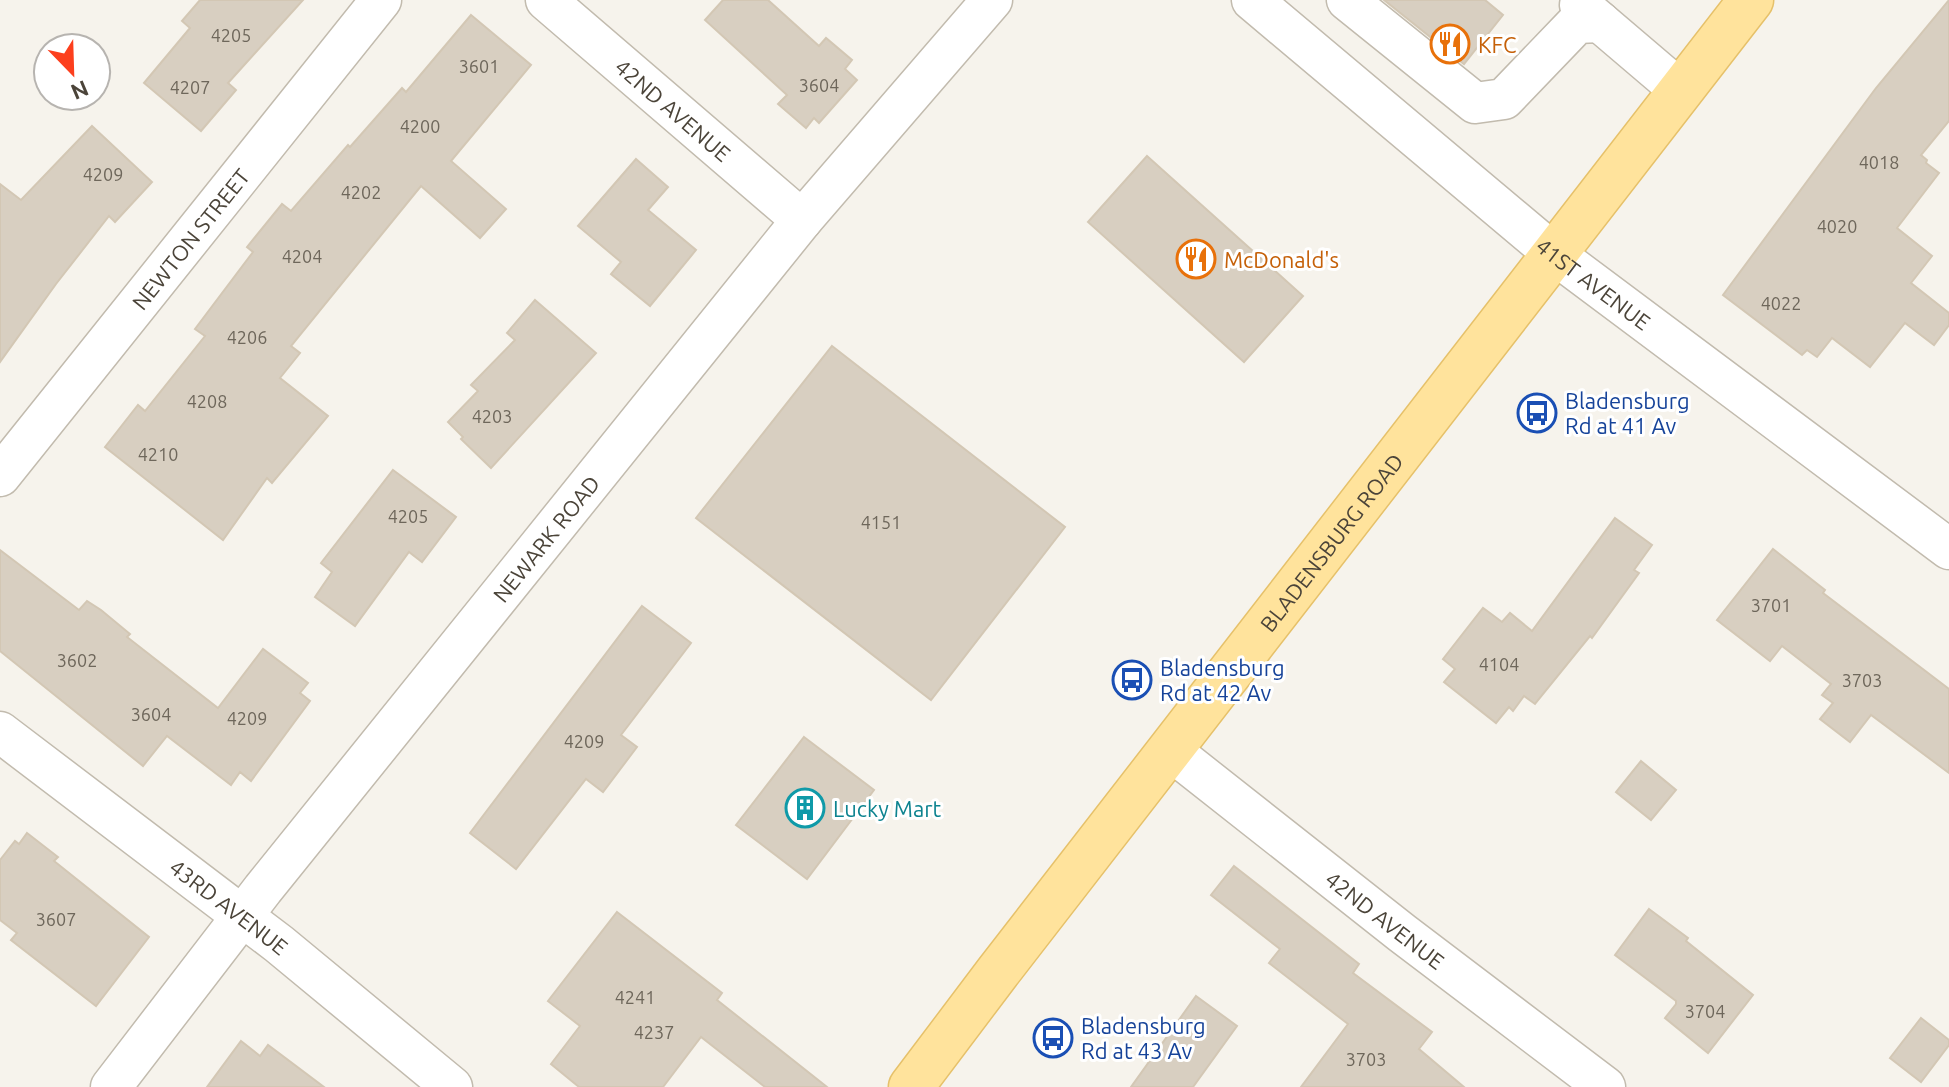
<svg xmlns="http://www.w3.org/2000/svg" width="1949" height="1087" font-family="Ubuntu,sans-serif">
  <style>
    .building { fill: #d8cfc1; stroke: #d3c7b4; stroke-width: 2 }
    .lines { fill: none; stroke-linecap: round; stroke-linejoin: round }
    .minor-casing { stroke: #c2bbae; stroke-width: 43 }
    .major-casing { stroke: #e6c16a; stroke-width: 47 }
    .minor { stroke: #fff; stroke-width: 40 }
    .major { stroke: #ffe39c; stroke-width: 44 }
    .labels { text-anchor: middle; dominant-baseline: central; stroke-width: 6; stroke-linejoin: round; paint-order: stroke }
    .number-label { font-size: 18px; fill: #6e675b }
    .food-label { font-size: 22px; fill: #c56008; stroke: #fff; text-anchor: start }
    .street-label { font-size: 22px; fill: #4b4439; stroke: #fff }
    .transit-label { font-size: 22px; fill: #164399; stroke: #fff; text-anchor: start }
    .culture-label { font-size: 22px; fill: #0d838f; stroke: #fff; text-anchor: start }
  </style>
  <rect width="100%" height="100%" fill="#f6f3ec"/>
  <!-- building -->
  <g class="building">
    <path d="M200,0H303L228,83L236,90L201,131L144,83L190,28L182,21Z"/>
    <path d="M723,0H768L819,46L826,38L852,60L845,69L857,80L819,123L814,118L806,128L778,104L787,95L705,20Z"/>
    <path d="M1384,0H1485L1503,15L1464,64Z"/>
    <path d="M1949,0V121L1921,155L1927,160L1926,163L1939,173L1897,228L1932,256L1911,283L1949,313V325L1934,345L1905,323L1870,367L1832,338L1817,357L1807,350L1802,355L1723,295L1876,88Z"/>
    <path d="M471,15L531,65L451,161L506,209L480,238L421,186L291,346L300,353L280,378L328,416L272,483L267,478L223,540L105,447L138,405L145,411L205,336L195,329L253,252L247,247L282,204L291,211L348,145L350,147L402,88L406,92Z"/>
    <path d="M92,126L152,182L115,222L109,216L56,284L0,362V184L21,200Z"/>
    <path d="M1147,156L1303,296L1244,362L1088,222Z"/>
    <path d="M636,159L668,187L648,210L696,250L650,306L611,274L621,262L578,226Z"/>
    <path d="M535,300L596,353L491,468L461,439L463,437L448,422L478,391L471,385L515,340L507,333Z"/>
    <path d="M832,346L1065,527L931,700L696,518Z"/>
    <path d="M393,470L456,517L422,562L409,552L355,626L315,597L332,572L321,563Z"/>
    <path d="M1615,518L1652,545L1634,570L1639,573L1592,638L1590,636L1535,704L1524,696L1513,711L1509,707L1496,723L1444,682L1455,669L1443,659L1483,608L1502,622L1510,613L1532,631Z"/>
    <path d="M1773,549L1825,590L1823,593L1949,689V773L1871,715L1850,742L1820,719L1833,703L1822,695L1831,684L1782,646L1770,661L1717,620Z"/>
    <path d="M0,550L79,610L87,601L101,610L130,634L127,637L218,708L263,649L308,683L300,693L310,701L251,781L240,772L231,785L167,736L143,766L0,651Z"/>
    <path d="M642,606L691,643L621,735L637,747L603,792L586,779L516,869L470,833Z"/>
    <path d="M804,737L874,790L807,879L736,825Z"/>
    <path d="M1641,761L1676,790L1651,820L1616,792Z"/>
    <path d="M27,833L58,857L54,861L149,937L96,1006L11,940L17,933L0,920V860L15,841L19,844Z"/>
    <path d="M1234,866L1359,964L1353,973L1432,1032L1419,1049L1464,1087H1301L1348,1024L1269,963L1280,949L1211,895Z"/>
    <path d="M1649,909L1688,938L1686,941L1753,995L1708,1053L1665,1018L1676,1004V1001L1615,955Z"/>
    <path d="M617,912L722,993L717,1000L827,1087H765L701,1037L663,1087H579L551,1064L580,1026L548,1001Z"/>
    <path d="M1196,996L1237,1026L1193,1087H1131Z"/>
    <path d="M1921,1018L1949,1040V1045L1921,1082L1890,1058Z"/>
    <path d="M241,1041L260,1056L268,1045L324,1087H207Z"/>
  </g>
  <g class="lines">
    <defs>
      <g id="minor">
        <path id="s1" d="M546,0L802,220"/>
        <path id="s2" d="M1252,0L1553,253L1949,549"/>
        <path d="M1347,0L1475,103L1504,99L1577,23L1600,22"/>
        <path d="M1580,5L1681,91"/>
        <path id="s3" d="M0,476L381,0"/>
        <path id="s4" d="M0,732L279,944L452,1087"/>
        <path id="s5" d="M1170,750L1402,933L1605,1087"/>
        <path id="s6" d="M111,1087L263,889L802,220L992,0"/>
      </g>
      <g id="major">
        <path id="s7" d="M911,1087L997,973L1751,0"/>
      </g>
    </defs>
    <!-- minor casing -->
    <use href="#minor" class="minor-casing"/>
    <!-- major casing -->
    <use href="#major" class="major-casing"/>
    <!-- minor -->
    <use href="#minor" class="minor"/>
    <!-- major -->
    <use href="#major" class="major"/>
  </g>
  <!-- icons -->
  <defs>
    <symbol id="restaurant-ring" viewBox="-11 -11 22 22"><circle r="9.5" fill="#fff" stroke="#e8710a" stroke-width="1.5"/><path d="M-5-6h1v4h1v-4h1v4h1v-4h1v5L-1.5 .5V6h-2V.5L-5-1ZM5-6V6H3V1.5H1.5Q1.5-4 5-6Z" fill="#e8710a"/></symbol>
    <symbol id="bus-ring" viewBox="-11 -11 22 22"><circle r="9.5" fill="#fff" stroke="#1a4fb4" stroke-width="1.5"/><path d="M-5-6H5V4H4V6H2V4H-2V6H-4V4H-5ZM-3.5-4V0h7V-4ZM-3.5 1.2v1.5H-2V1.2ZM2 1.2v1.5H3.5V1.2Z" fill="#1a4fb4"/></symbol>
    <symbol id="building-ring" viewBox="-11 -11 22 22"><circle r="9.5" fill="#fff" stroke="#0f9aa8" stroke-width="1.5"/><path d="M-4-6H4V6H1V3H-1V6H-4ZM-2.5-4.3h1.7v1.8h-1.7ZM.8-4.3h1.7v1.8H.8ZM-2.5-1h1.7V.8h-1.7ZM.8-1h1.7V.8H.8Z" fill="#0f9aa8"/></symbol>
  </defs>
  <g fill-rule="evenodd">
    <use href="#restaurant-ring" x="1428" y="22" width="44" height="44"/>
    <use href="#restaurant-ring" x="1174" y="237" width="44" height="44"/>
    <use href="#bus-ring" x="1515" y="391" width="44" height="44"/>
    <use href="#bus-ring" x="1110" y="658" width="44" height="44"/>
    <use href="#building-ring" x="783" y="786" width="44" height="44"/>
    <use href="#bus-ring" x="1031" y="1016" width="44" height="44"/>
  </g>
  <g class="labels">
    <!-- number labels -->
    <g class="number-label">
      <text x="231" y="35">4205</text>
      <text x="479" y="66">3601</text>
      <text x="819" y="85">3604</text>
      <text x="190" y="87">4207</text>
      <text x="420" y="126">4200</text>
      <text x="1879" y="162">4018</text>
      <text x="103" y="174">4209</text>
      <text x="361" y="192">4202</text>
      <text x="1837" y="226">4020</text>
      <text x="302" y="256">4204</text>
      <text x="1781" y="303">4022</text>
      <text x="247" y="337">4206</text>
      <text x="207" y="401">4208</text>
      <text x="492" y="416">4203</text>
      <text x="158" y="454">4210</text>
      <text x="408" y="516">4205</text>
      <text x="881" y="522">4151</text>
      <text x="1771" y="605">3701</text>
      <text x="77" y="660">3602</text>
      <text x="1499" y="664">4104</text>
      <text x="1862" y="680">3703</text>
      <text x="151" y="714">3604</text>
      <text x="247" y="718">4209</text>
      <text x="584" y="741">4209</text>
      <text x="56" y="919">3607</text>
      <text x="635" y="997">4241</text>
      <text x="1705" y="1011">3704</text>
      <text x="654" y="1032">4237</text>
      <text x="1366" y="1059">3703</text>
    </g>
    <!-- food labels -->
    <g class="food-label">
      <text x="1478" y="44">KFC</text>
      <text x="1224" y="259">McDonald's</text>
    </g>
    <!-- street labels -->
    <g class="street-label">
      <text stroke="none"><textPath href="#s1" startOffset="168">42ND AVENUE</textPath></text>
      <text stroke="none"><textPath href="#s3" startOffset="304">NEWTON STREET</textPath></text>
      <text stroke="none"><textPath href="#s2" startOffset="444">41ST AVENUE</textPath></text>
      <text stroke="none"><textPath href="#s6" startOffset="700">NEWARK ROAD</textPath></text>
      <text stroke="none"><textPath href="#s7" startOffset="688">BLADENSBURG ROAD</textPath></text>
      <text stroke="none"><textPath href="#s4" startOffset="288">43RD AVENUE</textPath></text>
      <text stroke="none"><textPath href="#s5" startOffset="274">42ND AVENUE</textPath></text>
    </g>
    <!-- transit labels -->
    <g class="transit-label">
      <text x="1565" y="400">Bladensburg<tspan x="1565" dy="25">Rd at 41 Av</tspan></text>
      <text x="1160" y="667">Bladensburg<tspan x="1160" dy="25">Rd at 42 Av</tspan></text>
      <text x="1081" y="1025">Bladensburg<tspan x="1081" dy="25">Rd at 43 Av</tspan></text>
    </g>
    <!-- culture labels -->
    <g class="culture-label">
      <text x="833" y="808">Lucky Mart</text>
    </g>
  </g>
  <!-- north arrow -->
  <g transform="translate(72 72) rotate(157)"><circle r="38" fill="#ffffff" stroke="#b7b4b0" stroke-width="2"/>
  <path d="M0-6L14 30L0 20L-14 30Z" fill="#fc3f1d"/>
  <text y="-12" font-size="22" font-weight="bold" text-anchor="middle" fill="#4b4439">N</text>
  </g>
</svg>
